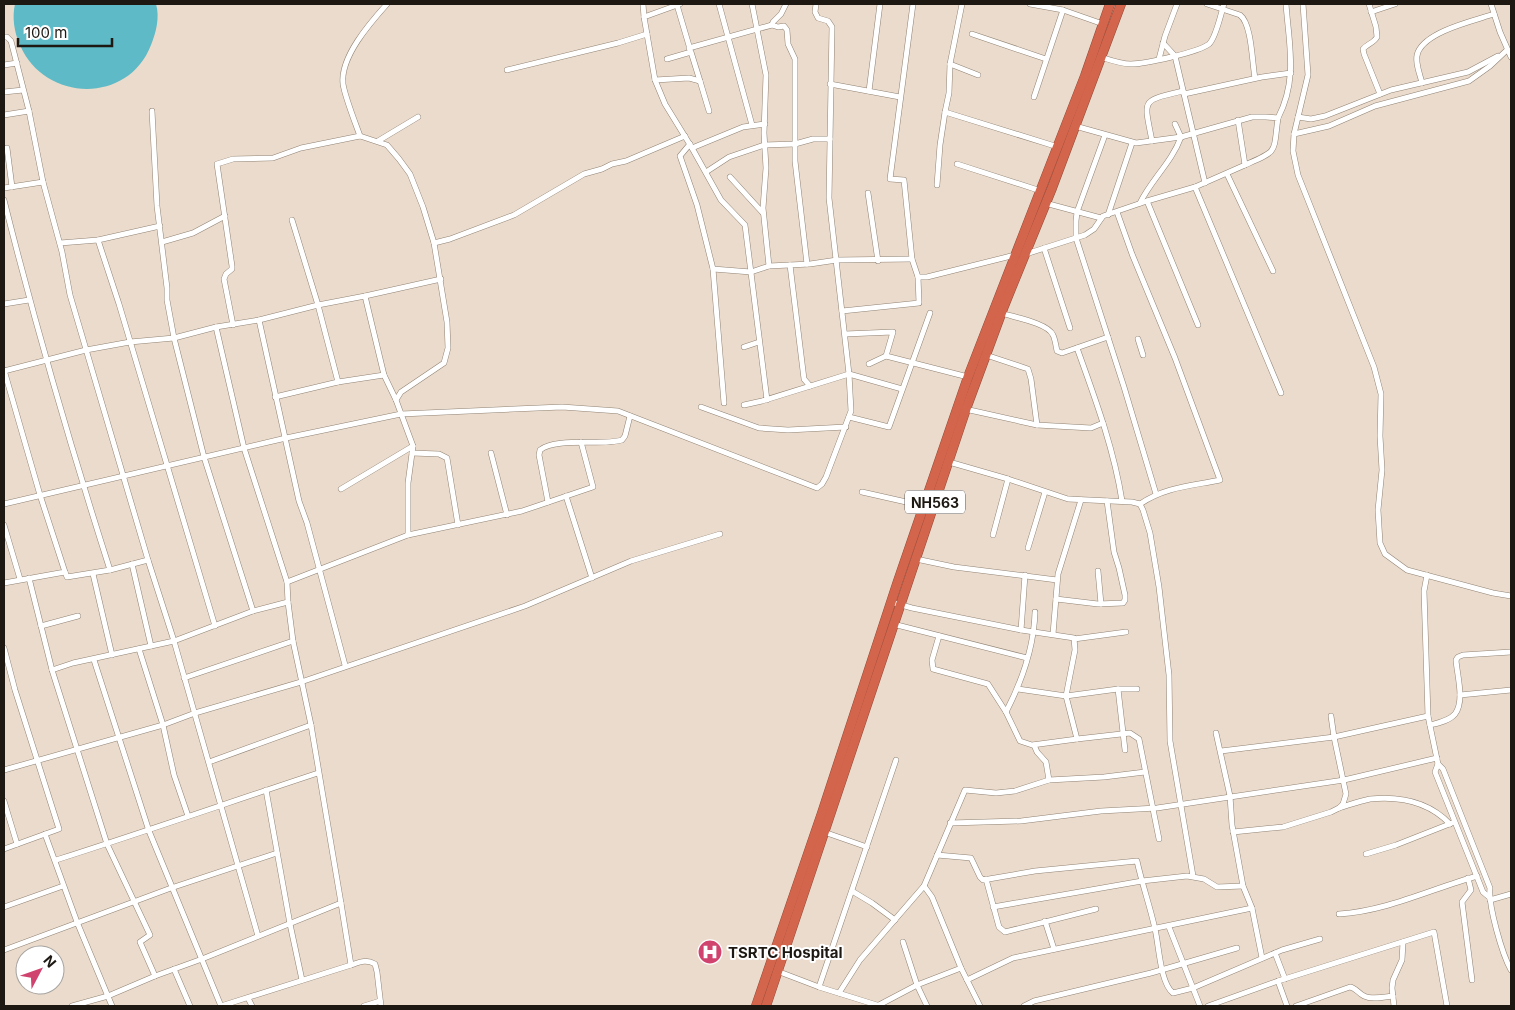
<svg xmlns="http://www.w3.org/2000/svg" width="1515" height="1010" font-family="Inter,sans-serif">
  <style>
    .water { fill: #5dbac6 }
    .lines { fill: none; stroke-linecap: round; stroke-linejoin: round }
    .street-casing { stroke: #908374; stroke-width: 6 }
    .highway-casing { stroke: #934a38; stroke-width: 10 }
    .street { stroke: #fff; stroke-width: 5 }
    .highway { stroke: #d3654c; stroke-width: 9 }
    .labels { text-anchor: middle; dominant-baseline: central; stroke-width: 4; stroke-linejoin: round; paint-order: stroke }
    .shield { fill: #fff; stroke: #615d59; stroke-width: 1 }
    .shield-label { font-size: 14px; font-weight: bold; fill: #1d1812 }
    .poi-label { font-size: 15px; font-weight: bold; fill: #1d1812; stroke: #fff; text-anchor: start }
  </style>
  <rect width="100%" height="100%" fill="#ebdbcc"/>
  <!-- water -->
  <path class="water" d="M15,4H156C160,17 156,33 151,45C128,105 44,102 20,45C14,32 12,17 15,4Z"/>
  <g class="lines">
    <defs>
      <g id="street">
        <path d="M643,4L644,17"/>
        <path d="M680,4L644,17L655,80L665,104L692,148L721,200L745,225L767,400"/>
        <path d="M719,4L752,125"/>
        <path d="M752,4L766,75L764,133L766,168L763,208L769,266"/>
        <path d="M786,4L781,14L773,22L772,25L778,27L784,26L787,30L788,44L795,59V161L807,264"/>
        <path d="M913,4L890,179L904,180L912,259L918,277H927L1015,255"/>
        <path d="M962,4L950,64L949,93L945,112L1058,147"/>
        <path d="M1030,4L1063,10L1103,24"/>
        <path d="M1207,4L1240,15C1252,24 1252,63 1255,78"/>
        <path d="M1303,4L1308,75L1294,134L1293,151L1298,175L1374,367L1381,394L1380,436L1382,470L1378,510L1380,543L1385,554L1407,570L1493,593L1511,596"/>
        <path d="M1369,4L1376,27L1377,37C1374,43 1367,44 1363,49L1364,54L1380,94"/>
        <path d="M1491,4L1500,32L1511,57"/>
        <path d="M677,5L690,49"/>
        <path d="M1371,12L1395,4"/>
        <path d="M972,34L1046,59"/>
        <path d="M4,37H7L11,41L29,111L43,182L62,252L70,295L148,560L174,641L258,936"/>
        <path d="M1163,43L1175,56L1205,183"/>
        <path d="M689,48L772,25"/>
        <path d="M1101,57C1110,60 1121,64 1131,64C1145,64 1199,52 1209,44C1216,38 1221,13 1224,4"/>
        <path d="M667,59L691,52L700,81"/>
        <path d="M1159,59L1165,36L1177,4"/>
        <path d="M950,64L978,75"/>
        <path d="M4,65L17,63"/>
        <path d="M507,70L618,43L647,34"/>
        <path d="M655,80L689,78L700,81L709,111"/>
        <path d="M1422,83C1420,74 1414,61 1418,52C1427,31 1473,21 1494,14"/>
        <path d="M830,84L900,97"/>
        <path d="M869,91L880,4"/>
        <path d="M4,92L23,90"/>
        <path d="M1184,94L1262,77L1291,73"/>
        <path d="M1034,97L1063,10"/>
        <path d="M4,115L29,111"/>
        <path d="M1298,117L1311,119L1325,116L1391,90L1468,72L1498,56"/>
        <path d="M1278,118C1298,79 1289,45 1286,4"/>
        <path d="M1075,126L1136,143L1181,137L1252,117H1266L1278,118C1273,154 1279,150 1245,165"/>
        <path d="M1294,134L1329,126L1375,106L1469,81L1490,66L1507,50"/>
        <path d="M1105,135L1077,212L1076,221V238L1124,387L1156,494"/>
        <path d="M360,136C355,122 345,97 343,84C340,57 370,23 387,4"/>
        <path d="M378,141L418,117"/>
        <path d="M1152,141C1144,99 1140,101 1183,91"/>
        <path d="M690,144L680,156L697,205L713,269L724,403"/>
        <path d="M7,148L12,187"/>
        <path d="M692,148L743,127L765,124"/>
        <path d="M957,164L1041,191"/>
        <path d="M706,172L729,157L764,145L795,144L813,139H830"/>
        <path d="M1227,174L1273,271"/>
        <path d="M730,177L763,213"/>
        <path d="M937,185L940,145L945,112"/>
        <path d="M1195,187L1281,393"/>
        <path d="M4,188L43,182"/>
        <path d="M868,193L878,261"/>
        <path d="M4,200C35,324 71,448 110,570L67,577L65,572"/>
        <path d="M1147,201L1198,325"/>
        <path d="M1045,203L1101,218"/>
        <path d="M1140,203C1151,180 1172,162 1181,137L1175,124"/>
        <path d="M1117,212L1132,254L1175,358L1220,480C1191,486 1165,487 1140,504"/>
        <path d="M1108,215L1132,143"/>
        <path d="M292,220L318,305L338,382"/>
        <path d="M98,240L119,304L215,626"/>
        <path d="M162,242L193,233L225,216"/>
        <path d="M60,243L98,240L160,226"/>
        <path d="M434,243L450,239L514,215L584,174L602,169L612,164L626,161L685,136"/>
        <path d="M1044,248L1070,328"/>
        <path d="M1026,254L1085,235L1094,229L1103,216L1147,201L1195,187L1245,165L1238,120"/>
        <path d="M790,265L804,379L810,386"/>
        <path d="M713,269L751,272L769,266L810,264L837,260L912,259"/>
        <path d="M365,296L384,375L396,400"/>
        <path d="M4,304L29,300"/>
        <path d="M842,311L919,303L918,277"/>
        <path d="M1001,313C1013,317 1048,323 1053,335C1055,339 1056,346 1057,351L1062,353L1108,337"/>
        <path d="M259,320L299,501L307,523L345,665"/>
        <path d="M233,325L224,279L226,274L232,269V266L217,164L233,159L273,158L301,148L360,136L387,145L399,159L410,174L423,207L434,243L447,322L448,348L444,363L401,392L396,400L413,446L408,483V535"/>
        <path d="M216,327L244,448L287,582L288,602L293,641L311,725L341,903"/>
        <path d="M845,334L893,332L886,356"/>
        <path d="M1138,339L1143,355"/>
        <path d="M744,347L759,342"/>
        <path d="M1077,348C1095,398 1114,449 1122,501"/>
        <path d="M986,355L1028,369L1031,379L1037,425"/>
        <path d="M869,364L886,356L968,377"/>
        <path d="M4,370L40,495L65,572L4,583"/>
        <path d="M4,371L86,350L130,342L174,338L216,327L259,320L318,305L365,296L441,279"/>
        <path d="M275,397L338,382L384,375"/>
        <path d="M744,405L762,401L849,374L902,389"/>
        <path d="M701,407L759,428L788,430L846,427"/>
        <path d="M965,409L1037,425L1091,428L1103,423"/>
        <path d="M849,417L889,427L930,313"/>
        <path d="M412,453L439,454L447,458L458,525"/>
        <path d="M491,453L507,515"/>
        <path d="M949,462L1008,479L1068,499L1132,502L1140,504L1143,510L1150,533L1159,587L1169,675L1170,741L1193,876"/>
        <path d="M341,489L413,446"/>
        <path d="M862,492L924,506"/>
        <path d="M566,496L592,578"/>
        <path d="M548,502L539,455L540,450C556,437 603,446 622,440L625,436L630,416"/>
        <path d="M4,504L286,438L401,414L562,407L618,411L817,488L822,484L826,477L851,411L849,374L829,198L832,27L828,21L818,18L815,12L816,4"/>
        <path d="M4,525L20,579"/>
        <path d="M993,535L1008,479"/>
        <path d="M1028,548L1045,492"/>
        <path d="M916,559L954,567L1057,580"/>
        <path d="M132,564L151,646"/>
        <path d="M110,570L148,560"/>
        <path d="M1098,571L1101,604"/>
        <path d="M93,574L112,655"/>
        <path d="M1427,575L1424,591L1428,716L1438,764L1435,772L1483,892L1489,897"/>
        <path d="M29,578L52,670L107,844L150,935L140,942L155,976"/>
        <path d="M287,582L408,535L522,511L593,487L581,442"/>
        <path d="M1056,599L1098,604L1123,603L1125,600V595L1119,568L1114,552L1107,501"/>
        <path d="M891,602L912,608L1021,630L1074,638L1075,650L1066,696L1077,739L1032,745L1020,741L1006,712L988,684L933,669L932,660L939,636"/>
        <path d="M253,611L288,602"/>
        <path d="M893,624L1027,658"/>
        <path d="M41,626L78,616"/>
        <path d="M1021,630L1025,575"/>
        <path d="M1053,634L1058,574L1081,500"/>
        <path d="M1074,639L1126,632"/>
        <path d="M4,648L15,690L59,829L4,849"/>
        <path d="M139,649L163,725L174,775L188,816"/>
        <path d="M94,660L149,831L221,1006"/>
        <path d="M52,670L73,663L174,641L253,611L204,457L174,338L167,300V288L157,206L152,111"/>
        <path d="M184,678L293,641"/>
        <path d="M1018,689L1066,696L1118,689H1137"/>
        <path d="M1118,689L1125,750"/>
        <path d="M1460,695L1511,690"/>
        <path d="M1006,712C1022,681 1034,646 1035,612"/>
        <path d="M1430,725C1438,723 1449,721 1455,714C1465,701 1457,675 1456,660L1458,657L1463,655L1511,652"/>
        <path d="M1216,733L1230,796L1232,825L1243,886L1252,908L1262,958"/>
        <path d="M1077,739L1130,733L1139,739L1159,839"/>
        <path d="M1034,745L1037,752L1046,762L1049,780"/>
        <path d="M1221,751L1334,737L1428,716"/>
        <path d="M209,762L311,725"/>
        <path d="M1438,764L1443,769L1490,888C1488,905 1502,954 1511,970"/>
        <path d="M4,770L163,725L195,713L301,682L525,606L631,561L720,534"/>
        <path d="M266,790L290,924L302,980"/>
        <path d="M4,801L17,844"/>
        <path d="M1339,808C1349,805 1360,801 1370,799C1400,796 1429,802 1450,824"/>
        <path d="M950,823L1021,821L1101,811L1157,808L1344,780L1437,758"/>
        <path d="M824,832L867,847"/>
        <path d="M1233,832L1283,827L1331,812L1339,808L1343,804L1346,794L1334,737L1331,716"/>
        <path d="M45,834L77,922L112,1006"/>
        <path d="M1366,854L1396,845L1452,823"/>
        <path d="M937,855L971,858L980,877L983,880L1035,871L1137,861C1142,884 1150,906 1155,929C1159,945 1160,983 1173,993L1193,988L1282,950L1320,939"/>
        <path d="M56,860C144,832 230,802 318,773"/>
        <path d="M1468,878L1471,890L1462,902L1472,980"/>
        <path d="M986,879L999,927L1005,932L1096,909"/>
        <path d="M924,886L932,897L961,968L980,1006"/>
        <path d="M852,891L872,903L895,920"/>
        <path d="M1490,900L1511,894"/>
        <path d="M4,907L63,886"/>
        <path d="M993,907L1142,881L1187,876L1204,879L1217,887L1243,886"/>
        <path d="M1339,914C1387,911 1431,889 1477,876"/>
        <path d="M1045,921L1054,949"/>
        <path d="M1169,927L1200,1006"/>
        <path d="M903,942L917,985L927,1006"/>
        <path d="M4,950L171,888L277,853"/>
        <path d="M1275,953L1285,979"/>
        <path d="M174,969L190,1006"/>
        <path d="M777,971L819,987L880,1006"/>
        <path d="M967,980L1013,958L1252,908"/>
        <path d="M1278,981L1287,1006"/>
        <path d="M819,987L896,760"/>
        <path d="M839,993L860,960L924,886L965,790L996,793L1015,791L1049,780L1104,777L1145,772"/>
        <path d="M248,998L252,1006"/>
        <path d="M879,1005L917,985L961,968"/>
        <path d="M72,1006L108,996L155,976L202,959L341,903L351,965C360,962 366,959 375,964L377,972L381,1006"/>
        <path d="M221,1006L351,965"/>
        <path d="M364,1006L380,1001"/>
        <path d="M1024,1006L1034,1001L1151,973L1237,948"/>
        <path d="M1208,1006L1278,981L1434,932L1447,1006"/>
        <path d="M1296,1006L1350,987C1356,988 1358,993 1364,996C1372,1000 1384,997 1393,996"/>
        <path d="M1394,1006L1392,988L1393,980L1402,960L1403,942"/>
      </g>
      <g id="highway">
        <path d="M756,1006L822,813L897,584L968,377L1085,76L1110,4"/>
        <path d="M766,1006L966,409L1004,306L1052,188L1121,4"/>
      </g>
    </defs>
    <!-- street casing -->
    <use href="#street" class="street-casing"/>
    <!-- highway casing -->
    <use href="#highway" class="highway-casing"/>
    <!-- street -->
    <use href="#street" class="street"/>
    <!-- highway -->
    <use href="#highway" class="highway"/>
  </g>
  <!-- icons -->
  <defs>
    <symbol id="hospital-disc" viewBox="-11 -11 22 22"><circle r="9.5" fill="#d0436f" stroke="#fff"/><path d="M-5-5h3v3.5h4V-5h3V5h-3V1.5h-4V5h-3Z" fill="#fff"/></symbol>
  </defs>
  <g fill-rule="evenodd">
    <use href="#hospital-disc" x="696" y="938" width="28" height="28"/>
  </g>
  <g class="labels">
    <!-- shield labels -->
    <rect class="shield" x="905" y="490.5" width="60" height="23" rx="4"/>
    <g class="shield-label">
      <text x="935" y="502">NH563</text>
    </g>
    <!-- poi labels -->
    <g class="poi-label">
      <text x="728" y="952">TSRTC Hospital</text>
    </g>
  </g>
  <!-- border -->
  <rect width="1515" height="1010" fill="none" stroke="#1d1812" stroke-width="10"/>
  <!-- north arrow -->
  <g transform="translate(40 970) rotate(49)"><circle r="24" fill="#ffffff" stroke="#a5a3a0"/>
  <path d="M0-4L9 19L0 12L-9 19Z" fill="#d0436f"/>
  <text y="-8" font-size="14" font-weight="bold" text-anchor="middle" fill="#1d1812">N</text>
  </g>
  <!-- scale -->
  <path d="M18 38v8h94v-8" fill="none" stroke="#1d1812" stroke-width="2.5"/>
  <text x="25" y="38" font-size="15" fill="#1d1812" stroke="#ffffff" stroke-width="4" paint-order="stroke">100 m</text>
</svg>
